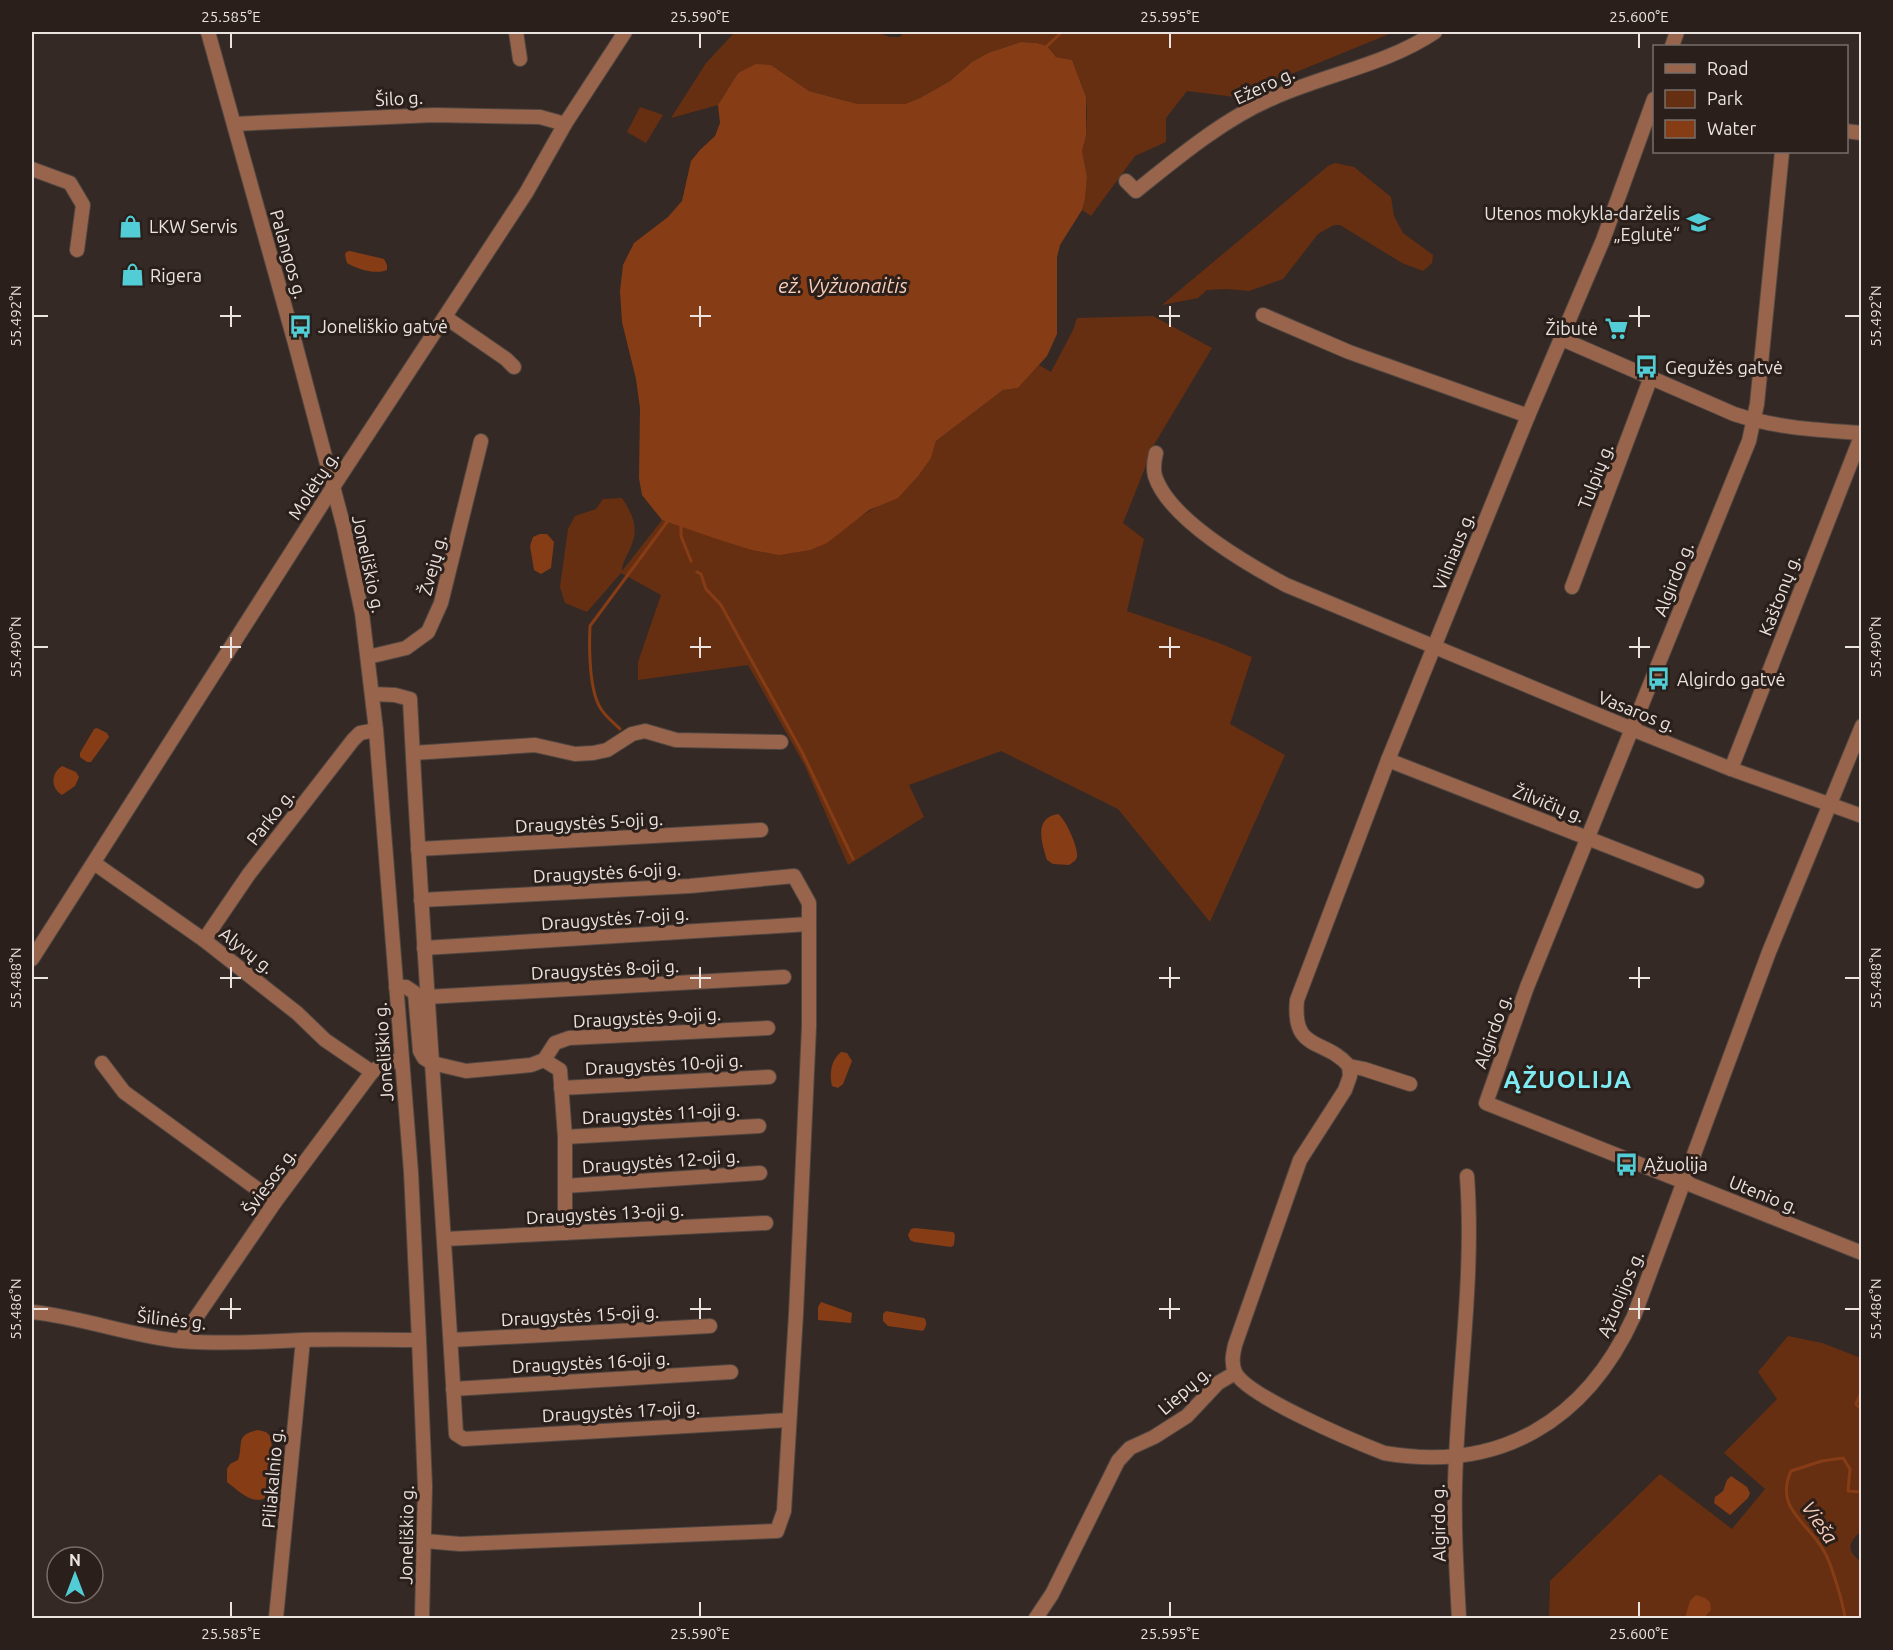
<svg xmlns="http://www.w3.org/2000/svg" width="1893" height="1650" font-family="Ubuntu,sans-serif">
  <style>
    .green { fill: #672f12 }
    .water { fill: #863d16 }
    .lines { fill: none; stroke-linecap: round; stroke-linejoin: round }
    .stream { stroke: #863d16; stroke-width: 3 }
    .minor-casing { stroke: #514742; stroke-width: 16 }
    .minor { stroke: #98644b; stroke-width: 14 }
    .ticks { fill: none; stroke: #ebe3e0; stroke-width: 2 }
    .labels { text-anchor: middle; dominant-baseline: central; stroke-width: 6; stroke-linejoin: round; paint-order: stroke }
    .street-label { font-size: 18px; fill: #ebe3e0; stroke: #2a1f1a }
    .poi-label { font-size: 18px; fill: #ebe3e0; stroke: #2a1f1a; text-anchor: start }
    .water-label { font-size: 20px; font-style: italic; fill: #f9ceba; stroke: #2a1f1a }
    .district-label { font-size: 24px; font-weight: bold; letter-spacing: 1.5px; fill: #7eeaf2; stroke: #2a1f1a }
    .neatline { fill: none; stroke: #ebe3e0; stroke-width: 2 }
    .ticks-label { font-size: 15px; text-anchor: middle; fill: #ebe3e0 }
  </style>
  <rect width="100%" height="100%" fill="#342924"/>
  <!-- green -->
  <g class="green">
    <path d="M735,32H876L890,37H900L904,32H1394L1235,97L1187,91L1166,118V142L1135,156L1091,216L1082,210L1085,199L1087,177L1082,151L1086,136L1087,111L1086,97L1072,60L1056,57L1047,46L1037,43L1021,42L988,53L972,62L950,81L920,98L905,104L882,105L858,104L809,91L771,65L738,73L718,105L671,118L706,63Z"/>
    <path d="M640,107L663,115L646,143L627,132Z"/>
    <path d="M1335,163L1354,167L1391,197L1394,216L1403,233L1433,255L1432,263L1423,271L1402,263L1340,225H1334L1318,234L1283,279L1249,291L1227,289L1207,290L1198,298L1162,305L1328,166Z"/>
    <path d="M1153,316L1212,348L1155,443L1123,523L1144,539L1127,611L1219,643L1252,657L1230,724L1285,755L1210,922L1118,809L1001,751L909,785L924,817L848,865L805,766L748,665L638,680V662L661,595L621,573L587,612L565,603L560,587L568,529L575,516L596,509L603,499L622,498C631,512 639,526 632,544C629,554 622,561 622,571L662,520L681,525L850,523L879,505L931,458L936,441L1003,390L1018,388L1039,365L1051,372L1073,330L1077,318Z"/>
    <path d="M1788,1336L1822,1343L1861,1358V1531C1848,1543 1846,1550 1861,1562V1618H1549L1550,1581L1660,1474L1732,1529L1765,1489L1724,1453L1777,1399L1758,1372Z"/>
  </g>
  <!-- water -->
  <g class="water">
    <path d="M1021,42L1037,43L1047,46L1056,57L1072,60L1086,97V136L1082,151L1087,177L1085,199L1082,210L1060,245L1057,257V334L1047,356L1018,388L1003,390L936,441L931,458L918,476L898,498L869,510L827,543L810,550L779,555L752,550L717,539L662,520L642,495L639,478L640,408L636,379L622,322L620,291L623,265L634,243L668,217L682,201L691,161L700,150L715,136L720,123L718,105L738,73L756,64L771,65L809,91L835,98L858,104H905L920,98L950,81L972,62L988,53Z"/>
    <path d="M350,251L384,259L387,265V270C375,275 357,269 347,263L345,255L346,252Z"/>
    <path d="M540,534H547L554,542L551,568L541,574L534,570L530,546L533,537Z"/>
    <path d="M97,728L107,733L109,737L91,762H87L80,757V753L94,729Z"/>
    <path d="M62,766L76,772L79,777L75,786L62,795C50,788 51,773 62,766Z"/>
    <path d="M1058,814C1065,818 1077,845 1077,854C1078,860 1073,862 1069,865L1053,864L1047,860C1042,843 1033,818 1058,814Z"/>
    <path d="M841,1052L847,1053L852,1061L843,1084L838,1088L832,1086C829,1074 831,1060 841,1052Z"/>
    <path d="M915,1228L953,1232L955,1235L954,1245L951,1247L914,1242L910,1240L908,1235L911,1229Z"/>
    <path d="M821,1302L852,1313L851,1323L818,1320V1307Z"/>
    <path d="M886,1311L924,1318C928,1322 926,1327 923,1331L888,1326L883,1321V1314Z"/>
    <path d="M258,1430L266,1432L271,1437L272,1449L268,1474L269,1496C254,1507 240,1492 227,1482V1469L230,1464L238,1460C244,1444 234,1435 258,1430Z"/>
    <path d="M1731,1476L1747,1487L1750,1493L1748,1498L1730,1515L1714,1503L1715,1497L1723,1491L1727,1480Z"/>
    <path d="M1696,1595L1705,1598L1710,1602L1711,1610L1704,1618H1685L1690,1601Z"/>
  </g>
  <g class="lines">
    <!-- stream -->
    <g class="stream">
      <path d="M1047,46L1062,32"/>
      <path d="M681,525V536L691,561"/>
      <path d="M697,572L701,574L706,589L721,605L802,752L853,859"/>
      <path d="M620,729C614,723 606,717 601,709C589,691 589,648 590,626L667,522"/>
      <path d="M1862,1391L1856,1404L1862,1410"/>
      <path d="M1845,1618C1843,1603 1832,1565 1824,1551C1808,1522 1774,1509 1791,1471L1822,1461L1843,1458L1850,1469L1848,1491L1862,1492"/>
    </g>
    <defs>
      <g id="minor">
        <path d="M208,32L295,343L344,528L362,613L376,730L411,1172L419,1340L425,1486L422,1618"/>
        <path d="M516,32L520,59"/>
        <path d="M1672,46L1677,32"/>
        <path d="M234,124L434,115L540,117L565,124"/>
        <path d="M1846,131L1862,133"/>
        <path d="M1782,152L1757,404L1749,441L1527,987L1486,1103L1862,1253"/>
        <path d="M32,169L70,183L83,205L77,250"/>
        <path d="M1126,181L1136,191C1177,158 1225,118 1273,98C1324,75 1388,64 1435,32"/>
        <path d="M1263,315L1349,352L1528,416"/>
        <path d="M445,317L506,359L514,367"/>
        <path d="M1562,339L1734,414C1776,428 1818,430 1862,433"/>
        <path d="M1156,453C1154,461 1153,468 1155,476C1169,519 1247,564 1286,585L1632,729L1731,769L1862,816"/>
        <path d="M1572,587L1651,377"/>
        <path d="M368,657L406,648L428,632L441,603L481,441"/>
        <path d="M372,694L395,695L410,699C422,945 442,1189 456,1434L464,1439L789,1420"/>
        <path d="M413,753L535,745L575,754L593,753L607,750L632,734L645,731L676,740L781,742"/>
        <path d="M1388,760L1697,881"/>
        <path d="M1731,769L1862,434"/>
        <path d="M418,849L761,830"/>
        <path d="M94,863L204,940L297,1013L325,1040L372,1072"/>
        <path d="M421,900L690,886L794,876L809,903V1027L796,1314L784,1511L777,1531L460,1544L425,1541"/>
        <path d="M204,940L249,874L353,740L360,733L376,730"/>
        <path d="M424,948L809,924"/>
        <path d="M32,959L333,487L526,193L565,124L625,32"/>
        <path d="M396,987H406L415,993L420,1051L424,1058L432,1063L466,1071L531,1065L544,1060L555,1043L569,1038L768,1028"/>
        <path d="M421,995L427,997L784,977"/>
        <path d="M544,1060L560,1070L565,1137V1233"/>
        <path d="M102,1063L124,1092L275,1202"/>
        <path d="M1349,1066L1350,1076L1345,1090L1300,1160L1235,1345C1233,1354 1231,1363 1235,1372C1246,1396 1356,1442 1384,1453C1500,1473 1586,1421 1634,1316L1769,952L1862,726"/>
        <path d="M1410,1084L1364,1069L1349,1066C1324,1037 1292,1053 1297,1000L1388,760L1528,416L1603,240L1654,99"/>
        <path d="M561,1088L769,1077"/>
        <path d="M565,1137L759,1126"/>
        <path d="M565,1186L760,1173"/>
        <path d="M445,1239L766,1223"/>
        <path d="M32,1312C82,1317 130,1336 180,1341C220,1344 260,1342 300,1340C340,1339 380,1340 419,1340"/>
        <path d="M451,1340L710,1326"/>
        <path d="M180,1341L275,1202L372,1072L384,1063L401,1060"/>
        <path d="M453,1389L731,1372"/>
        <path d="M276,1618L303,1340"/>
        <path d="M1036,1618L1052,1594L1118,1461L1130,1448L1154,1437L1187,1416L1218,1383L1235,1373"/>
        <path d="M1459,1618C1456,1565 1453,1512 1456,1459C1460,1364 1474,1270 1467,1176"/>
      </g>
    </defs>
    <!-- minor casing -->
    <use href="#minor" class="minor-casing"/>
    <!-- minor -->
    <use href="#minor" class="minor"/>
  </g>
  <!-- ticks -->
  <path class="ticks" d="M231,33V48M700,33V48M1170,33V48M1639,33V48M231,306V327M700,306V327M1170,306V327M1639,306V327M33,316H48M220,316H241M690,316H711M1159,316H1180M1629,316H1650M1845,316H1860M231,637V658M700,637V658M1170,637V658M1639,637V658M33,647H48M220,647H241M690,647H711M1159,647H1180M1629,647H1650M1845,647H1860M231,967V988M700,967V988M1170,967V988M1639,967V988M33,978H48M220,978H241M690,978H711M1159,978H1180M1629,978H1650M1845,978H1860M231,1298V1319M700,1298V1319M1170,1298V1319M1639,1298V1319M33,1309H48M220,1309H241M690,1309H711M1159,1309H1180M1629,1309H1650M1845,1309H1860M231,1602V1617M700,1602V1617M1170,1602V1617M1639,1602V1617"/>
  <!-- icons -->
  <defs>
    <symbol id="school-bare" viewBox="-9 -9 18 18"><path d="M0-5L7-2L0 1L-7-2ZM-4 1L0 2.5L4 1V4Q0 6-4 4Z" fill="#52ccd5" stroke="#2a1f1a" stroke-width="2.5" paint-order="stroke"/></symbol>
    <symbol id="shop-bare" viewBox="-9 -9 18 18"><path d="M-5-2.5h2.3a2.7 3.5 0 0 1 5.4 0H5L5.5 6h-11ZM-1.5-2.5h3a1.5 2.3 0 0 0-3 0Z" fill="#52ccd5" stroke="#2a1f1a" stroke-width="2.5" paint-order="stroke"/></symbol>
    <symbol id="bus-bare" viewBox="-9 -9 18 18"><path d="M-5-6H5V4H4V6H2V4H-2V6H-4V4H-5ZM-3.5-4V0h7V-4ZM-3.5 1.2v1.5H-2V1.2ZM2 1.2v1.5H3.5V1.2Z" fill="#52ccd5" stroke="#2a1f1a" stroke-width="2.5" paint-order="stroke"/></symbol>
    <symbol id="supermarket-bare" viewBox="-9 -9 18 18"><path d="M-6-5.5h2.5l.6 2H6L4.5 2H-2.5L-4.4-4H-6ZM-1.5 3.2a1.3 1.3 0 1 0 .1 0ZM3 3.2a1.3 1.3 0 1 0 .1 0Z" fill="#52ccd5" stroke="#2a1f1a" stroke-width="2.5" paint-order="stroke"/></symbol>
  </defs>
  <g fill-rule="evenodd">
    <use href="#school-bare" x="1682" y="206" width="33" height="33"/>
    <use href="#shop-bare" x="114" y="210" width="33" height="33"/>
    <use href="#shop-bare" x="116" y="258" width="33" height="33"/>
    <use href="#bus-bare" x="284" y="310" width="33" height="33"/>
    <use href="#supermarket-bare" x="1600" y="312" width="33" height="33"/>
    <use href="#bus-bare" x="1630" y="350" width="33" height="33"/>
    <use href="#bus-bare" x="1642" y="662" width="33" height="33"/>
    <use href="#bus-bare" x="1610" y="1148" width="33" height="33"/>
  </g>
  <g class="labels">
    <!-- street labels -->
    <g class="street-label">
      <text transform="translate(1264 85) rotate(-25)">Ežero g.</text>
      <text transform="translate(399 98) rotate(-3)">Šilo g.</text>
      <text transform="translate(289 254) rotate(74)">Palangos g.</text>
      <text transform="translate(1595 476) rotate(-69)">Tulpių g.</text>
      <text transform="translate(313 485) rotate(-57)">Molėtų g.</text>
      <text transform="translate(1453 551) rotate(-68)">Vilniaus g.</text>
      <text transform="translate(369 564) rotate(78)">Joneliškio g.</text>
      <text transform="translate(432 565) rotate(-75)">Žvejų g.</text>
      <text transform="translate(1673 579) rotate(-68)">Algirdo g.</text>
      <text transform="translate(1779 595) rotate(-69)">Kaštonų g.</text>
      <text transform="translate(1637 711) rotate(22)">Vasaros g.</text>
      <text transform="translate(1549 803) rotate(21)">Žilvičių g.</text>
      <text transform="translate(270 817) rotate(-52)">Parko g.</text>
      <text transform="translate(589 822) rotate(-3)">Draugystės 5-oji g.</text>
      <text transform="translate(607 872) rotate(-3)">Draugystės 6-oji g.</text>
      <text transform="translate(615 918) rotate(-4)">Draugystės 7-oji g.</text>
      <text transform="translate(247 950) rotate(38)">Alyvų g.</text>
      <text transform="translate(605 969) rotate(-3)">Draugystės 8-oji g.</text>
      <text transform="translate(647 1017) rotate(-3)">Draugystės 9-oji g.</text>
      <text transform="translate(1492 1031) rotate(-70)">Algirdo g.</text>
      <text transform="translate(383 1052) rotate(-94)">Joneliškio g.</text>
      <text transform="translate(664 1064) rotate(-3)">Draugystės 10-oji g.</text>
      <text transform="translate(661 1113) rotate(-3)">Draugystės 11-oji g.</text>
      <text transform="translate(661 1161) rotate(-4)">Draugystės 12-oji g.</text>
      <text transform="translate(269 1181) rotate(-54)">Šviesos g.</text>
      <text transform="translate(1764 1194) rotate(22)">Utenio g.</text>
      <text transform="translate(605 1213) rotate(-3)">Draugystės 13-oji g.</text>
      <text transform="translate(1620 1294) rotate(-67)">Ąžuolijos g.</text>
      <text transform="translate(580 1315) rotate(-3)">Draugystės 15-oji g.</text>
      <text transform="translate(172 1319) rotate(6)">Šilinės g.</text>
      <text transform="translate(591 1362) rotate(-3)">Draugystės 16-oji g.</text>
      <text transform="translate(1184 1390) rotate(-41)">Liepų g.</text>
      <text transform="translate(621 1411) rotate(-3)">Draugystės 17-oji g.</text>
      <text transform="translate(272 1478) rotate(-85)">Piliakalnio g.</text>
      <text transform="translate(1438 1523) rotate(-91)">Algirdo g.</text>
      <text transform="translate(406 1535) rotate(-89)">Joneliškio g.</text>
    </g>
    <!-- poi labels -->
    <g class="poi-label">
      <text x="1680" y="213" text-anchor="end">Utenos mokykla-darželis<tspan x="1680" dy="21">„Eglutė“</tspan></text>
      <text x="149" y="226">LKW Servis</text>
      <text x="150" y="275">Rigera</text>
      <text x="318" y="326">Joneliškio gatvė</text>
      <text x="1598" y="328" text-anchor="end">Žibutė</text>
      <text x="1665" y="367">Gegužės gatvė</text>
      <text x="1677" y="679">Algirdo gatvė</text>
      <text x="1644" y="1164">Ąžuolija</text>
    </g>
    <!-- water labels -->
    <g class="water-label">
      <text x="843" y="285">ež. Vyžuonaitis</text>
      <text transform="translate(1820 1522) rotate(55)">Vieša</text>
    </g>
    <!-- district labels -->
    <g class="district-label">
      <text x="1568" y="1079">ĄŽUOLIJA</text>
    </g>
  </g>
  <!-- border -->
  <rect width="1893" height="1650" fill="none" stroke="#2a1f1a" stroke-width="66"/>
  <!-- legend -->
  <rect x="1653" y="45" width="195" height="108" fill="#2a1f1a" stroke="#776d69" stroke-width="1.5"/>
  <rect x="1665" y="64" width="30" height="9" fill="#98644b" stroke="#776d69" stroke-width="1.5"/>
  <text x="1707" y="75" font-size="18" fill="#ebe3e0">Road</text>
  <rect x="1665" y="90" width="30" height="18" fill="#672f12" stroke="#776d69" stroke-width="1.5"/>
  <text x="1707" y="105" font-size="18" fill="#ebe3e0">Park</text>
  <rect x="1665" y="120" width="30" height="18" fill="#863d16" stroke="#776d69" stroke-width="1.5"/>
  <text x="1707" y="135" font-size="18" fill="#ebe3e0">Water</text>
  <!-- north arrow -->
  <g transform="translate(75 1575)"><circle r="28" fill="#2a1f1a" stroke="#776d69" stroke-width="1.5"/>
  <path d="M0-4.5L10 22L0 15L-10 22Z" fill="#52ccd5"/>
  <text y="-9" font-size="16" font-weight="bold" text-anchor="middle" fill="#ebe3e0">N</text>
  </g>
  <rect x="33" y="33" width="1827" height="1584" class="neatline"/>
  <g class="ticks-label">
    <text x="231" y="22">25.585°E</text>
    <text x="700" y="22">25.590°E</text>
    <text x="1170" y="22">25.595°E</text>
    <text x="1639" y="22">25.600°E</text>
    <text transform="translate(16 316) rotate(-90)" y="5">55.492°N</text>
    <text transform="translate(1876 316) rotate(-90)" y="5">55.492°N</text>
    <text transform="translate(16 647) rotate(-90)" y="5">55.490°N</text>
    <text transform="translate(1876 647) rotate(-90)" y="5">55.490°N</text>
    <text transform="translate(16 978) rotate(-90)" y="5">55.488°N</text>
    <text transform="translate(1876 978) rotate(-90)" y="5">55.488°N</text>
    <text transform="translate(16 1309) rotate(-90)" y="5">55.486°N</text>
    <text transform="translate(1876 1309) rotate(-90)" y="5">55.486°N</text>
    <text x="231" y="1639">25.585°E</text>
    <text x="700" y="1639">25.590°E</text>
    <text x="1170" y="1639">25.595°E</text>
    <text x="1639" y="1639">25.600°E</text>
  </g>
</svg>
